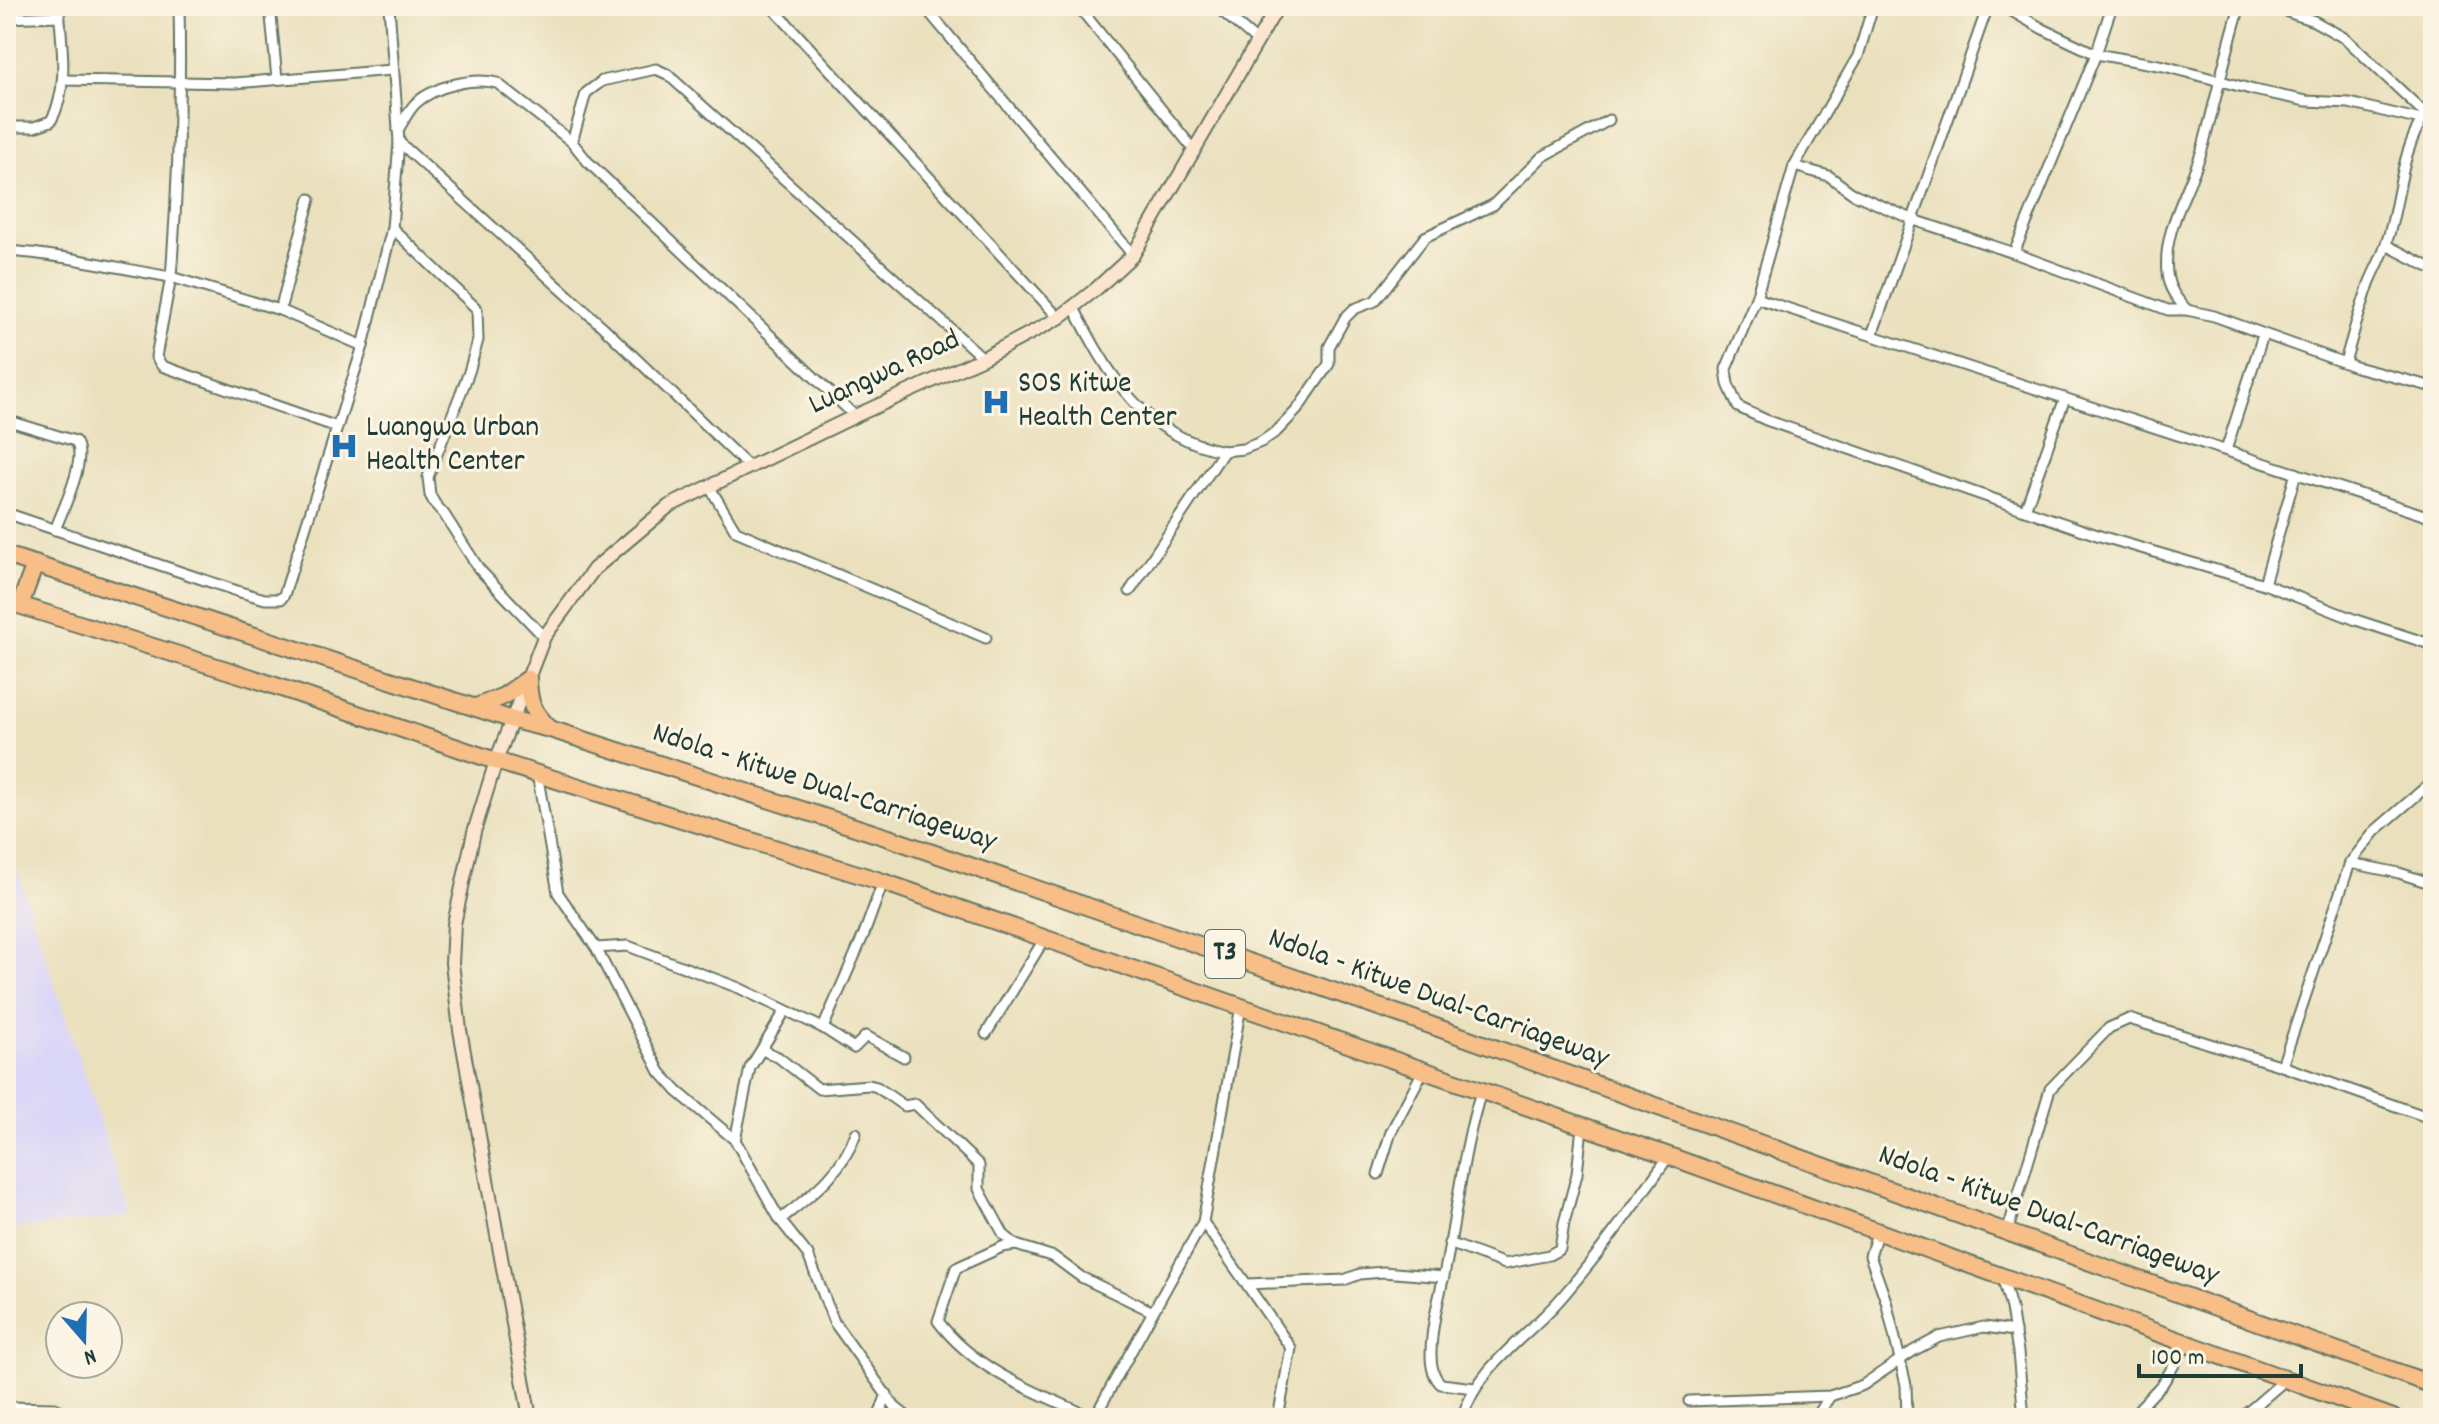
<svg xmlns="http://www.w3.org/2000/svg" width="2439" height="1424" font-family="Dekko,sans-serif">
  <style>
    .built { fill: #dad6f7 }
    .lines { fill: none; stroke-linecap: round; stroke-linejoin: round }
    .street-casing { stroke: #667664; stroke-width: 13 }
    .secondary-casing { stroke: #667664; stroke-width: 16 }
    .highway-casing { stroke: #667664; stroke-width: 20 }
    .street { stroke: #fff; stroke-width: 9 }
    .secondary { stroke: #fce5cf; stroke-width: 12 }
    .highway { stroke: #f7be87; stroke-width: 16 }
    .labels { text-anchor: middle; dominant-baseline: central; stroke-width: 6; stroke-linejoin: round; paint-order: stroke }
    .shield { fill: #fcf5e5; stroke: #617469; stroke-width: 2 }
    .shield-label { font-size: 28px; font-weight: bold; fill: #1f3d34 }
    .street-label { font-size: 30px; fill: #1f3d34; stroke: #fcf5e5 }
    .poi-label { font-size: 30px; fill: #1f3d34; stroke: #fcf5e5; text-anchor: start }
  </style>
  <rect width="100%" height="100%" fill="#fcf5e5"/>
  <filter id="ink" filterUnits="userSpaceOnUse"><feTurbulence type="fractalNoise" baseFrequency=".0125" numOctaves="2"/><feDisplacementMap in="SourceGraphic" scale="16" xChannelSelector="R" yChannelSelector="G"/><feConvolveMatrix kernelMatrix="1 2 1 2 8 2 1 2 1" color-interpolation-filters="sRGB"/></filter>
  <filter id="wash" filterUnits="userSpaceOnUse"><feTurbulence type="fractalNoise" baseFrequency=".006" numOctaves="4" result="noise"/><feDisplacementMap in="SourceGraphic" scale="32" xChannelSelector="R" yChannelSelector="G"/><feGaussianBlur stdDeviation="1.8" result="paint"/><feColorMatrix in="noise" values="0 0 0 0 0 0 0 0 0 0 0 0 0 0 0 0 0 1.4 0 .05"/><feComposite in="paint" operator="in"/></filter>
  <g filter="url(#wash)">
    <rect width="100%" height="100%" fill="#eae0bd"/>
    <!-- built -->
    <path class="built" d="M6,837L131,1216L6,1230Z"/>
  </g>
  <g filter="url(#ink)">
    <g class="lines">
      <defs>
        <g id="street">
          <path d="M179,6C181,97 178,186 171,277L280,310L363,346"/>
          <path d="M270,6L277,79"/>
          <path d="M771,6L1059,318"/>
          <path d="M924,6L1133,255"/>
          <path d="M1078,6L1195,151"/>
          <path d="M1216,6L1258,42"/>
          <path d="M1873,6L1858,56L1794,166L1756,298L1726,369L1728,384L1738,407L1766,420L2100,536L2264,584L2356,620L2433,645"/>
          <path d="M2003,6L2043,29L2096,54L2164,66L2254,90L2306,101L2349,103L2421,120"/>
          <path d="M2281,6L2285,11L2314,21L2346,39L2433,121"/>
          <path d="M6,18L59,16"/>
          <path d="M63,80L235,83L392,70"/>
          <path d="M6,127H34L51,121C70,87 61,43 59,6"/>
          <path d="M398,130C403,122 409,109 416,103C435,86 472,77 497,83L572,142L588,162L855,416"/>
          <path d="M399,142L603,327L749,467"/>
          <path d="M572,142L586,93L602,81L656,69L667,74L983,358"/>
          <path d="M1794,166L1829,176L1852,193L1914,220L2014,253L2168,310H2187L2214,316L2356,367L2433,387"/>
          <path d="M392,228L477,309L478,340L469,372L428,477L430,495L435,504L444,514L479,569L544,637"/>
          <path d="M2386,245L2433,269"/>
          <path d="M6,251C60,254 117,268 171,277L156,357L162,366L337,427"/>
          <path d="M2014,253L2096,54L2112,6"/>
          <path d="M1756,298L2433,518"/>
          <path d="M1074,308C1109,375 1143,437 1224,451L1130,591"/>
          <path d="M280,310L310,199"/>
          <path d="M2187,310C2177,299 2168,288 2167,273C2162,227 2193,186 2204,143C2216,98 2226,52 2240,6"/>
          <path d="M1872,335L1988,6"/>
          <path d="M2345,362C2352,336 2360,310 2369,284C2374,271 2382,258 2386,244C2401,201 2399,152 2426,114"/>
          <path d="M6,420L75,441C89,457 62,511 55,530"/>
          <path d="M2226,450L2263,335"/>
          <path d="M1224,451L1243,449L1261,442L1277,431L1297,410L1329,364V347L1345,318L1354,309L1375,301L1425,237L1493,205L1542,157L1609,120"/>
          <path d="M709,486L736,531L986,638"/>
          <path d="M2025,510L2065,398"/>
          <path d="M6,513L240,592L265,599H281L284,595L363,346L392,228L399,142L389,6"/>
          <path d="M2264,584L2296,473"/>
          <path d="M537,773L558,893L596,948L660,1072L677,1091L735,1140L780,1220L808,1255L834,1322L895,1407L909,1418"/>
          <path d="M2350,863L2399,873L2433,884"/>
          <path d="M596,948L628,946L739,988L823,1028L854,1048L866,1036L904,1057"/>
          <path d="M823,1028L864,934L883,882"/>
          <path d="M986,1034L1045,938"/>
          <path d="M762,1050L778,1057L819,1089L869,1085L877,1087L904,1106L915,1104L979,1165V1189L1004,1235L1016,1245L1054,1257L1081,1277L1151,1311"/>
          <path d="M2282,1066L2350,863L2375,831L2433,781"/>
          <path d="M735,1140L750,1068L785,1011"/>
          <path d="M1378,1174L1391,1132L1423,1071"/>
          <path d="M780,1220C811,1195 843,1172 856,1133"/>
          <path d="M1203,1222L1291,1348L1278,1418"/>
          <path d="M1877,1233L1870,1256L1886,1301L1906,1385L1907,1418"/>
          <path d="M2007,1233L2050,1089L2109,1028L2129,1019L2282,1066L2433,1119"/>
          <path d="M1449,1243L1505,1264L1549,1255L1560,1249L1564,1223L1577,1174L1582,1127"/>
          <path d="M1016,1245L1002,1247L956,1268L938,1321C976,1372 1038,1393 1094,1418"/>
          <path d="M2003,1279L2011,1308L2018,1352L2024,1418"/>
          <path d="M1247,1284L1344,1280L1360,1274L1383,1272L1444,1277"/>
          <path d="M1475,1388L1441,1384C1433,1377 1431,1365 1431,1355C1431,1328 1438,1302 1444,1275C1457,1214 1462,1152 1481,1092"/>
          <path d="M1689,1401L1830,1396L1863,1385L1913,1351L1939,1337L1984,1327L2015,1331"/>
          <path d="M6,1407L55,1408L76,1418"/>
          <path d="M2137,1411L2163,1383L2188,1342"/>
          <path d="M509,1418H547"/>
          <path d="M834,1418H853"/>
          <path d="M878,1418L887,1394"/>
          <path d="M1094,1418L1203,1222L1241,1006"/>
          <path d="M1462,1418C1479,1364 1527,1338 1562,1297C1600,1253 1635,1204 1669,1156"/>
          <path d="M1816,1418L1830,1396"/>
          <path d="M2241,1418L2285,1380"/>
        </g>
        <path id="secondary" d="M530,1418L460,1030L452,963L454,924L474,832L496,761L544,637L594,569L669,506L855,416L983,358L1059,318L1096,289L1133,255L1278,6"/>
        <g id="highway">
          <path d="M6,555L513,720L550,729L889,838L1405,1016L2433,1385"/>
          <path d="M6,601L252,678L496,761L883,882L1669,1156L2393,1418"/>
          <path d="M20,605L35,564"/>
          <path d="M528,679C529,704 532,711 550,729"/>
          <path d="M476,707L504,696L528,679"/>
        </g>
      </defs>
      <!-- street casing -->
      <use href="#street" class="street-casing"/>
      <!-- secondary casing -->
      <use href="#secondary" class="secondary-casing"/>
      <!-- highway casing -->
      <use href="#highway" class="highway-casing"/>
      <!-- street -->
      <use href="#street" class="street"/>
      <!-- secondary -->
      <use href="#secondary" class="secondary"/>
      <!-- highway -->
      <use href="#highway" class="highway"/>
    </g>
  </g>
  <!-- icons -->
  <defs>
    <symbol id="hospital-bare" viewBox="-9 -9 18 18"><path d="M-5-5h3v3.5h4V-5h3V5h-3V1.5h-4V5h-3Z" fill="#1f6fb2" stroke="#fcf5e5" stroke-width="2.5" paint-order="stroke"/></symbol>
  </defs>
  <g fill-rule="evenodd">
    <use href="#hospital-bare" x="976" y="382" width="40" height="40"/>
    <use href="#hospital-bare" x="324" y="426" width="40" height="40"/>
  </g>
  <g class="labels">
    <!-- shield labels -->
    <rect class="shield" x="1205" y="930" width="40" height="48" rx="6"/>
    <g class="shield-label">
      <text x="1225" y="954">T3</text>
    </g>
    <!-- street labels -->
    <g class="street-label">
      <text transform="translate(885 374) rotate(-25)">Luangwa Road</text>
      <text transform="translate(824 789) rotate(18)">Ndola - Kitwe Dual-Carriageway</text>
      <text transform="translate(1438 1000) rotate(20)">Ndola - Kitwe Dual-Carriageway</text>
      <text transform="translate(2048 1217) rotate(20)">Ndola - Kitwe Dual-Carriageway</text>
    </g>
    <!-- poi labels -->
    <g class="poi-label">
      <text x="1018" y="385">SOS Kitwe<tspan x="1018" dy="34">Health Center</tspan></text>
      <text x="366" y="429">Luangwa Urban<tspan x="366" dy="34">Health Center</tspan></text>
    </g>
  </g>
  <!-- margin -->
  <rect width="2439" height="1424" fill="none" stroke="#fcf5e5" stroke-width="32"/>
  <!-- north arrow -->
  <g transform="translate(84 1340) rotate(160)"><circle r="38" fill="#fcf5e5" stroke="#a4ab9e" stroke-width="2"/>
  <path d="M0-6L14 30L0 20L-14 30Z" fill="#1f6fb2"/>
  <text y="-12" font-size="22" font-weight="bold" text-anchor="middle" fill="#1f3d34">N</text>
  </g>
  <!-- scale -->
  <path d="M2139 1364v12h162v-12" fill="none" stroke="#1f3d34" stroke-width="4"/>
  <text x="2151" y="1364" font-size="24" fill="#1f3d34" stroke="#fcf5e5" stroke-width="6" paint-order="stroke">100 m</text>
</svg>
